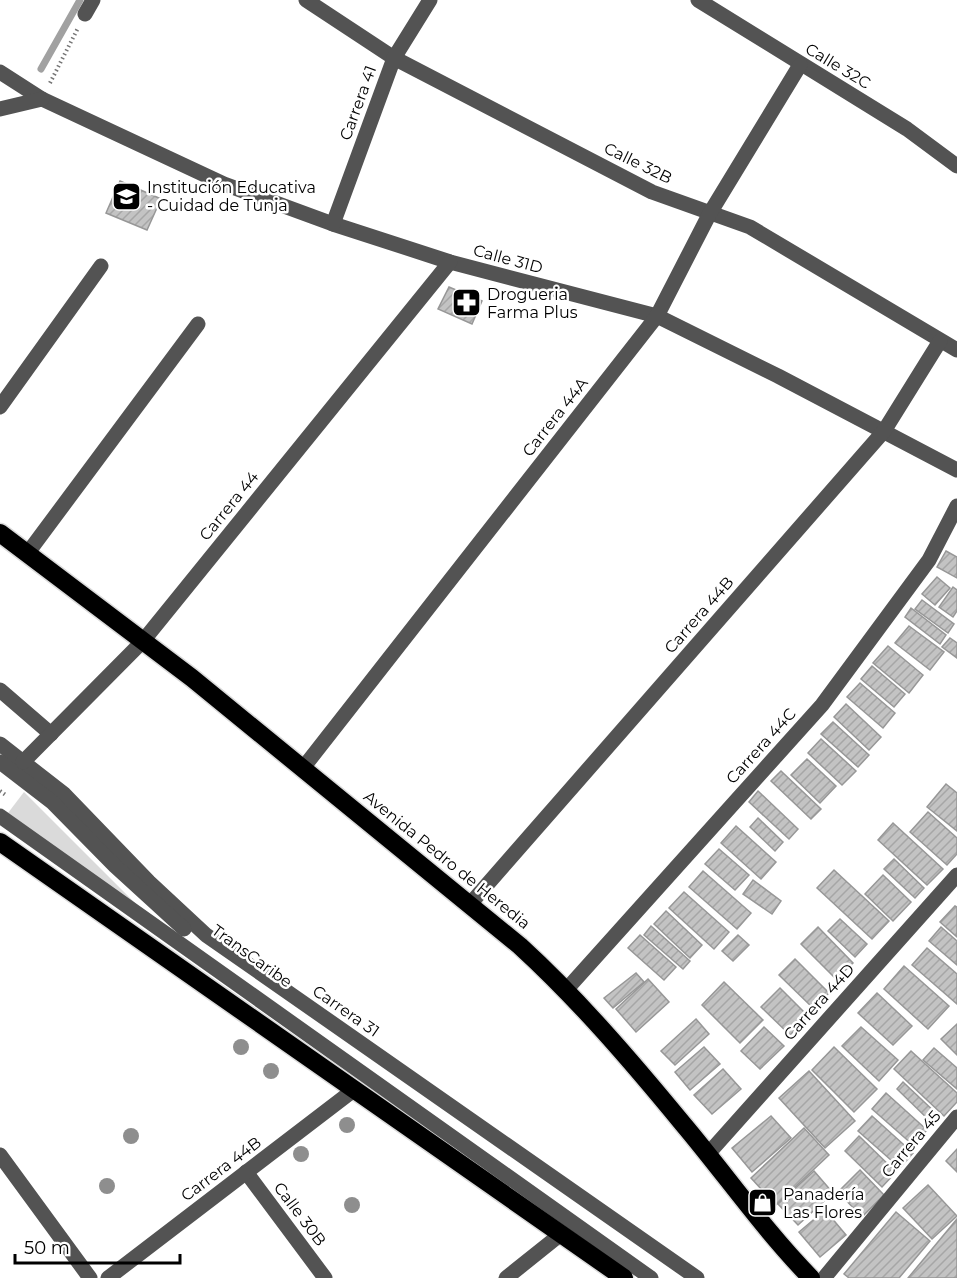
<svg xmlns="http://www.w3.org/2000/svg" width="957" height="1278" font-family="Montserrat,sans-serif">
  <style>
    .green { fill: #dadada }
    .lines { fill: none; stroke-linecap: round; stroke-linejoin: round }
    .stream { stroke: #a1a1a1; stroke-width: 7 }
    .building { fill: url(#building-hatch); stroke: #979797; stroke-width: 1.5 }
    .highway-casing { stroke: #dbdbdb; stroke-width: 21 }
    .path { stroke: #757575; stroke-width: 4; stroke-dasharray: 1.5 3; stroke-linecap: butt }
    .minor { stroke: #535353; stroke-width: 15 }
    .highway { stroke: #000; stroke-width: 18 }
    .tree { fill: #8e8e8e }
    .labels { text-anchor: middle; dominant-baseline: central; stroke-width: 5; stroke-linejoin: round; paint-order: stroke }
    .street-label { font-size: 16px; fill: #000; stroke: #fff }
    .poi-label { font-size: 16px; fill: #000; stroke: #fff; text-anchor: start }
  </style>
  <defs>
    <pattern id="building-hatch" width="6" height="6" patternUnits="userSpaceOnUse" patternTransform="scale(1.5)"><rect width="6" height="6" fill="#c3c3c3"/><path d="M-1 1l2-2M0 6l6-6M5 7l2-2" fill="none" stroke="#a6a6a6"/></pattern>
  </defs>
  <rect width="100%" height="100%" fill="#fff"/>
  <!-- green -->
  <path class="green" d="M24,792L143,911L8,813Z"/>
  <g class="lines">
    <!-- stream -->
    <path class="stream" d="M41,69L80,0"/>
  </g>
  <!-- building -->
  <g class="building">
    <path d="M120,181L161,199L147,230L106,213Z"/>
    <path d="M449,287L482,301L472,324L438,309Z"/>
    <path d="M946,551L957,557V578L937,567Z"/>
    <path d="M937,577L950,588L935,605L922,594Z"/>
    <path d="M953,587L957,590V611L953,617L939,607Z"/>
    <path d="M922,600L954,624L948,633L915,609Z"/>
    <path d="M911,608L946,635L940,644L905,617Z"/>
    <path d="M909,626L944,652L930,670L895,643Z"/>
    <path d="M950,638L957,643V658L942,647Z"/>
    <path d="M888,646L923,675L909,693L873,663Z"/>
    <path d="M872,666L905,694L894,707L861,679Z"/>
    <path d="M860,683L895,713L883,728L847,697Z"/>
    <path d="M846,704L881,737L869,750L834,717Z"/>
    <path d="M833,722L869,755L858,767L821,734Z"/>
    <path d="M821,739L856,771L842,785L808,753Z"/>
    <path d="M807,759L836,786L820,803L791,775Z"/>
    <path d="M781,771L821,809L811,819L771,781Z"/>
    <path d="M946,784L957,793V831L927,807Z"/>
    <path d="M758,791L798,829L789,839L749,802Z"/>
    <path d="M928,812L957,838V854L947,865L910,832Z"/>
    <path d="M758,818L783,842L775,851L750,827Z"/>
    <path d="M893,823L943,869L927,885L878,840Z"/>
    <path d="M736,826L776,862L761,879L721,843Z"/>
    <path d="M719,849L749,875L735,890L705,864Z"/>
    <path d="M894,859L924,888L915,898L884,869Z"/>
    <path d="M834,870L889,921L872,939L817,888Z"/>
    <path d="M703,871L751,913L737,929L689,887Z"/>
    <path d="M883,875L911,902L893,921L865,894Z"/>
    <path d="M753,880L781,901L772,914L743,894Z"/>
    <path d="M684,892L729,932L714,949L669,908Z"/>
    <path d="M955,906L957,907V937L940,922Z"/>
    <path d="M666,911L702,945L690,958L654,924Z"/>
    <path d="M840,919L867,944L855,957L828,931Z"/>
    <path d="M651,926L690,961L683,969L644,935Z"/>
    <path d="M818,927L853,963L836,979L801,944Z"/>
    <path d="M941,927L957,941V965L929,941Z"/>
    <path d="M640,935L676,967L664,980L628,948Z"/>
    <path d="M738,935L749,945L733,961L722,951Z"/>
    <path d="M927,948L957,974V1004L912,965Z"/>
    <path d="M795,959L829,993L813,1008L779,975Z"/>
    <path d="M904,966L949,1006L928,1029L884,989Z"/>
    <path d="M636,973L644,982L613,1008L604,998Z"/>
    <path d="M648,979L669,1002L636,1032L616,1009Z"/>
    <path d="M724,982L763,1020L740,1043L702,1005Z"/>
    <path d="M780,988L808,1016L790,1035L761,1007Z"/>
    <path d="M877,993L912,1026L893,1045L858,1013Z"/>
    <path d="M696,1019L709,1034L675,1065L661,1051Z"/>
    <path d="M957,1024V1055L941,1039Z"/>
    <path d="M764,1027L784,1046L760,1069L741,1051Z"/>
    <path d="M861,1027L898,1060L879,1081L842,1046Z"/>
    <path d="M704,1047L720,1064L690,1090L675,1072Z"/>
    <path d="M834,1047L877,1089L854,1112L812,1070Z"/>
    <path d="M934,1048L957,1068V1089L923,1060Z"/>
    <path d="M911,1051L957,1093V1102L944,1116L894,1069Z"/>
    <path d="M723,1069L741,1089L712,1114L694,1095Z"/>
    <path d="M809,1071L855,1121L825,1148L779,1098Z"/>
    <path d="M903,1082L939,1116L932,1123L897,1089Z"/>
    <path d="M886,1093L927,1130L913,1145L872,1109Z"/>
    <path d="M771,1116L791,1138L752,1172L732,1148Z"/>
    <path d="M872,1116L913,1153L900,1168L858,1131Z"/>
    <path d="M804,1128L829,1155L776,1205L751,1178Z"/>
    <path d="M859,1136L896,1172L882,1187L845,1151Z"/>
    <path d="M957,1149V1172L946,1161Z"/>
    <path d="M860,1170L884,1195L862,1217L838,1192Z"/>
    <path d="M814,1171L833,1193L798,1225L778,1204Z"/>
    <path d="M928,1185L957,1216L932,1239L903,1208Z"/>
    <path d="M825,1210L846,1235L820,1257L799,1232Z"/>
    <path d="M896,1212L930,1241L899,1278H849L844,1274Z"/>
    <path d="M957,1219V1278H908Z"/>
  </g>
  <g class="lines">
    <defs>
      <g id="highway">
        <path d="M0,533L192,678L520,946C579,1000 632,1062 683,1124C726,1175 764,1230 811,1278"/>
        <path d="M0,842L624,1278"/>
      </g>
    </defs>
    <!-- highway casing -->
    <use href="#highway" class="highway-casing"/>
    <!-- path -->
    <g class="path">
      <path d="M50,83L78,28"/>
      <path d="M0,791L7,796"/>
    </g>
    <!-- minor -->
    <g class="minor">
      <path d="M306,0L394,58L652,192L750,227L957,350"/>
      <path d="M698,0L907,129L957,166"/>
      <path d="M85,14L93,0"/>
      <path d="M0,72L42,99L224,184L333,224L450,262L657,316L778,376L957,470"/>
      <path d="M0,109L42,99"/>
      <path d="M333,224L394,58L430,0"/>
      <path d="M0,407L101,266"/>
      <path d="M27,554L198,324"/>
      <path d="M0,690L51,734"/>
      <path d="M0,744L64,794L149,882L206,935L697,1278"/>
      <path d="M0,762L52,802L115,866L184,929"/>
      <path d="M23,762L143,641L450,262"/>
      <path d="M303,768L657,316L710,213L800,65"/>
      <path d="M0,816L651,1278"/>
      <path d="M471,903L884,431L940,341"/>
      <path d="M566,990L822,705L929,560L957,506"/>
      <path d="M708,1154L957,875"/>
      <path d="M0,1155L90,1278"/>
      <path d="M246,1172L325,1278"/>
      <path d="M108,1278L355,1089"/>
      <path d="M506,1278L561,1234"/>
      <path d="M824,1278L957,1117"/>
    </g>
    <!-- highway -->
    <use href="#highway" class="highway"/>
  </g>
  <!-- trees -->
  <g class="tree">
    <circle cx="241" cy="1047" r="8"/>
    <circle cx="271" cy="1071" r="8"/>
    <circle cx="347" cy="1125" r="8"/>
    <circle cx="131" cy="1136" r="8"/>
    <circle cx="301" cy="1154" r="8"/>
    <circle cx="107" cy="1186" r="8"/>
    <circle cx="352" cy="1205" r="8"/>
  </g>
  <!-- icons -->
  <defs>
    <symbol id="school-square" viewBox="-11 -11 22 22"><rect x="-9" y="-9" width="18" height="18" rx="4" fill="#000" stroke="#fff"/><path d="M0-5L7-2L0 1L-7-2ZM-4 1L0 2.5L4 1V4Q0 6-4 4Z" fill="#fff"/></symbol>
    <symbol id="pharmacy-square" viewBox="-11 -11 22 22"><rect x="-9" y="-9" width="18" height="18" rx="4" fill="#000" stroke="#fff"/><path d="M-2-6h4v4h4v4h-4v4h-4v-4h-4v-4h4Z" fill="#fff"/></symbol>
    <symbol id="shop-square" viewBox="-11 -11 22 22"><rect x="-9" y="-9" width="18" height="18" rx="4" fill="#000" stroke="#fff"/><path d="M-5-2.5h2.3a2.7 3.5 0 0 1 5.4 0H5L5.5 6h-11ZM-1.5-2.5h3a1.5 2.3 0 0 0-3 0Z" fill="#fff"/></symbol>
  </defs>
  <g fill-rule="evenodd">
    <use href="#school-square" x="110" y="180" width="33" height="33"/>
    <use href="#pharmacy-square" x="450" y="286" width="33" height="33"/>
    <use href="#shop-square" x="746" y="1186" width="33" height="33"/>
  </g>
  <g class="labels">
    <!-- street labels -->
    <g class="street-label">
      <text transform="translate(838 66) rotate(31)">Calle 32C</text>
      <text transform="translate(358 103) rotate(-70)">Carrera 41</text>
      <text transform="translate(638 163) rotate(26)">Calle 32B</text>
      <text transform="translate(508 259) rotate(15)">Calle 31D</text>
      <text transform="translate(555 417) rotate(-52)">Carrera 44A</text>
      <text transform="translate(229 506) rotate(-51)">Carrera 44</text>
      <text transform="translate(699 615) rotate(-49)">Carrera 44B</text>
      <text transform="translate(761 746) rotate(-48)">Carrera 44C</text>
      <text transform="translate(447 860) rotate(39)">Avenida Pedro de Heredia</text>
      <text transform="translate(252 956) rotate(36)">TransCaribe</text>
      <text transform="translate(819 1002) rotate(-48)">Carrera 44D</text>
      <text transform="translate(346 1011) rotate(35)">Carrera 31</text>
      <text transform="translate(911 1144) rotate(-50)">Carrera 45</text>
      <text transform="translate(221 1169) rotate(-37)">Carrera 44B</text>
      <text transform="translate(300 1214) rotate(53)">Calle 30B</text>
    </g>
    <!-- poi labels -->
    <g class="poi-label">
      <text x="147" y="187">Institución Educativa<tspan x="147" dy="18">- Cuidad de Tunja</tspan></text>
      <text x="487" y="294">Drogueria<tspan x="487" dy="18">Farma Plus</tspan></text>
      <text x="783" y="1194">Panadería<tspan x="783" dy="18">Las Flores</tspan></text>
    </g>
  </g>
  <!-- scale -->
  <path d="M15 1254v9h165v-9" fill="none" stroke="#000000" stroke-width="3"/>
  <text x="24" y="1254" font-size="18" fill="#000000" stroke="#ffffff" stroke-width="4.5" paint-order="stroke">50 m</text>
</svg>
